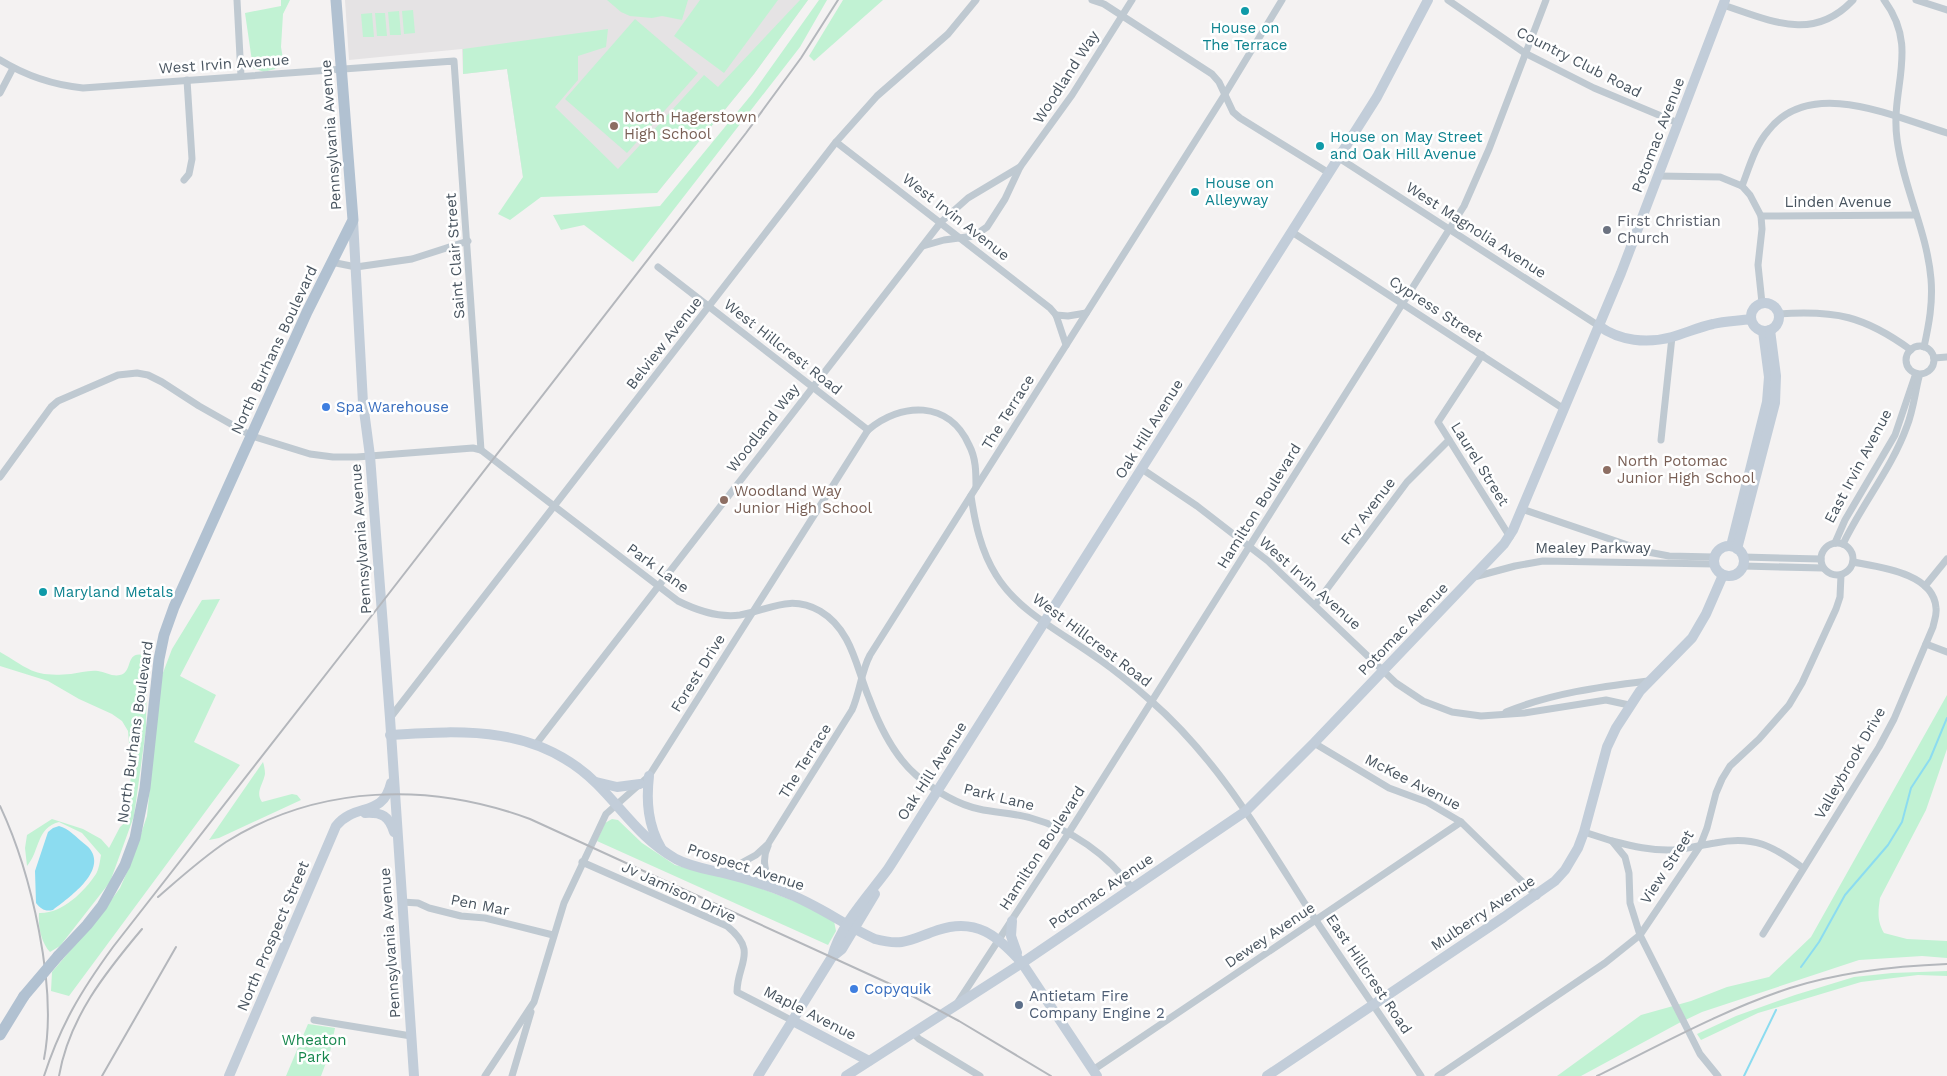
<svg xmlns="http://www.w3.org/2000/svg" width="1947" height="1076" font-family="'Work Sans',sans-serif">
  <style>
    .education { fill: #e5e3e4 }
    .green { fill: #c1f2d3 }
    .water { fill: #8cdcf0 }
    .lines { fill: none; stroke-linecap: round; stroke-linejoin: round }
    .stream { stroke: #8cdcf0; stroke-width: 2 }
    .street { stroke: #bfc9d1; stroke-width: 7 }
    .secondary { stroke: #c2cdd9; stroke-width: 10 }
    .primary { stroke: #b1c1d1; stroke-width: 11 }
    .rail { stroke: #b4b7bc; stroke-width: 2 }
    .primary-bridge { stroke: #b1c1d1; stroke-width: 11 }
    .culture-dot { fill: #0f9aa8; stroke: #fff; stroke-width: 2 }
    .education-dot { fill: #8d6e63; stroke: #fff; stroke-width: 2 }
    .worship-dot { fill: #6b7280; stroke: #fff; stroke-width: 2 }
    .shop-dot { fill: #3f7fe0; stroke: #fff; stroke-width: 2 }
    .service-dot { fill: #5c6f8a; stroke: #fff; stroke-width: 2 }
    .labels { text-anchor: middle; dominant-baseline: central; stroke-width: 5; stroke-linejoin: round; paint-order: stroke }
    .culture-label { font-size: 15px; fill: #0d838f; stroke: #fff; text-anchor: start }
    .street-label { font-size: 15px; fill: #495560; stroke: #fff }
    .education-label { font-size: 15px; fill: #785e54; stroke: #fff; text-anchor: start }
    .worship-label { font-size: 15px; fill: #5b616d; stroke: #fff; text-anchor: start }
    .shop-label { font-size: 15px; fill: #366cbe; stroke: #fff; text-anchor: start }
    .service-label { font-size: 15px; fill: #4e5e75; stroke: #fff; text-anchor: start }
    .park-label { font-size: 15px; fill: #15864c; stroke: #fff }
  </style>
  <rect width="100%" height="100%" fill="#f4f2f2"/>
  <!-- education -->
  <path class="education" d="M345,0H808L754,74L657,193L523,177L507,69L463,74L462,49L349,60Z"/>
  <!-- green -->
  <g class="green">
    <path d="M281,0H290L283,14L281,47L283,59L275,69L264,72L253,68L245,13L281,6Z"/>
    <path d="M607,0H688L682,20L662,16L652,18L630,16L621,12Z"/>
    <path d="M700,0H778L724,73L674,36Z"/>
    <path d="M800,0H808L754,74L657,193L541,197L510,220L498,214L523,177L507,69L463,74V49L608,29L606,47L578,56V80L555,107L618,169L704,75L718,87Z"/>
    <path d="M819,0H827L800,47L633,262L584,225L561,230L553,215L660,206L752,94Z"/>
    <path d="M843,0H883L814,61L809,56Z"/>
    <path d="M413,10L415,33L404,34L402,11Z"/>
    <path d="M399,11L401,35H390L388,12Z"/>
    <path d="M372,13L374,37H363L361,14Z"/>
    <path d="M375,13H385L387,36H377Z"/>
    <path d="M635,19L698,73L627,153L565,99Z"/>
    <path d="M220,599L180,676L216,695L194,742L240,765L69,996L51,991L52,972L98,918L120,888L131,863L147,816L161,678L172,649L202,600Z"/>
    <path d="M0,652C31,670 33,677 71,674C80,673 88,670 98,671C105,672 113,677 120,675C134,672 124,648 147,656L146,729L134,816L110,882L60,946L50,952C41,942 38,927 39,913C62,914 84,892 96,874C99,869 100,861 101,855L82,833L59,822C36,828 40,851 27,866L25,848L27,835L52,819L83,829L101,839L109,848L120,827L129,819L131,767L128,731L122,721L112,714L79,699L48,681L0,666Z"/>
    <path d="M1947,695V749L1926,810L1880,898C1878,912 1877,921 1884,933L1907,939L1947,941V958L1922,956L1859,960L1702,1012L1679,1023L1581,1076H1557L1641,1015L1691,1001L1727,987L1769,977L1811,937Z"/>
    <path d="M263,762C264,765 265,770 265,774C263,785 255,792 262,802L292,794L297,795L301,800L219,838L209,840Z"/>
    <path d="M612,819L618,820L642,843L675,865L750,884L804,905L834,921L836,931L828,945L597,841L605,823Z"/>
    <path d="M1947,971V976L1918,975L1861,982L1758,1013L1701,1040L1697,1034L1736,1016L1795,995L1854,977L1892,973Z"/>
    <path d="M308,1024L335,1028L330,1052L321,1076H286Z"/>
  </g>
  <!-- water -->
  <path class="water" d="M59,826C69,829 74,835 81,841C84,844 88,846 90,849C107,872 68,898 53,910C45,912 41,909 36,903L35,871L48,832L53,828Z"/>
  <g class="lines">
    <!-- stream -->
    <g class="stream">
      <path d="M1801,967L1819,942L1845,895L1888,845L1902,822L1911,788L1930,759L1947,718"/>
      <path d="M1744,1076L1776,1010"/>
    </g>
    <!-- street -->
    <g class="street">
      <path d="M237,0L241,76"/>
      <path d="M1092,0L1104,4L1212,74L1219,82L1233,112L1240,118L1329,173"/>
      <path d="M1448,0L1525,53L1594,88L1678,123"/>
      <path d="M1884,0C1920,48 1890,87 1897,139C1903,187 1927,231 1931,279C1933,303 1929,324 1924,347"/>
      <path d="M1916,0L1947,10"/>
      <path d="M1723,5C1769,20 1813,43 1853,0"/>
      <path d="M0,60C26,76 53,85 83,88L454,61L481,450"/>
      <path d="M0,93L13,68"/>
      <path d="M836,142L1050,308L1056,315L1066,345"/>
      <path d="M1339,158L1599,326"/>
      <path d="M1658,176L1720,177L1742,186L1750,195L1761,216L1762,229L1758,265L1762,303"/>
      <path d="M184,180L189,174L192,159L187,80"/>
      <path d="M1742,186C1749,168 1755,146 1768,131C1810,76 1895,117 1947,133"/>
      <path d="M1761,216L1916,215"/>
      <path d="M1292,232L1564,409"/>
      <path d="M923,246L944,240L974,236L987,227L1005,199L1020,167L1072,95L1132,0"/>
      <path d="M331,262L356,267L412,259L468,241"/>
      <path d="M658,267L868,430"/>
      <path d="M1778,314C1836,310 1864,316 1911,350"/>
      <path d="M1056,315L1068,316L1086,313"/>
      <circle cx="1920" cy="360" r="14"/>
      <path d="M1482,355L1438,422L1510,537"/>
      <path d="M1934,358L1947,357"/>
      <path d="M1661,440L1672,337"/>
      <path d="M1142,469L1197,506L1268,561L1396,683L1423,701L1452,712L1481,716L1524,713L1606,700L1629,705"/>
      <path d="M0,477L51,407L58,401L118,375L137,373L148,375L162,382L199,406L252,436L310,454L333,457H357L473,448L481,450L678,601C696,610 719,618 740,615C770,610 789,594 820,611C852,630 856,667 869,698C879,725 894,756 916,775C934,790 956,804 979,809C996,813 1014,813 1031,818C1071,829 1108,855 1132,888"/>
      <path d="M971,496C975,523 981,551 996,575C1019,613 1065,634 1100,660C1117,672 1134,686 1150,700C1217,758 1262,836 1309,910C1346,966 1384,1020 1421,1076"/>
      <path d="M1522,509L1648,552L1669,556L1714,557"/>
      <path d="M1835,543L1845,520L1895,435L1916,373"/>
      <circle cx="1837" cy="559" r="16"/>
      <path d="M1843,544C1862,504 1892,468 1907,426C1913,411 1915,393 1919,377"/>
      <path d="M1743,557L1821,559"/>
      <path d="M1743,566L1823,568"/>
      <path d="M1474,577L1515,566L1543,561L1714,564"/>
      <path d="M1925,586L1947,559"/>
      <path d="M1315,605L1407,482L1449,440"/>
      <path d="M1926,644L1947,652"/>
      <path d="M1506,712C1552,693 1599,687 1648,681"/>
      <path d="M390,718L836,142L877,96L948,34L976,0"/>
      <path d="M1314,743L1389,788L1427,802L1461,822L1537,896"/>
      <path d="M536,744L941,222L968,198L1020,167"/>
      <path d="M1584,832L1612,841L1625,857L1629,873L1630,903L1640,935L1700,1054L1718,1076"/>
      <path d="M1612,841C1632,846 1652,851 1673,850C1687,849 1701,845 1715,843C1754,835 1773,846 1803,868"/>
      <path d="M768,846C761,860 766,872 770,887"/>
      <path d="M582,862L727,926C759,952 737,963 737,992L793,1021"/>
      <path d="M723,873L756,855L768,844L852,710C860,692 861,672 870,655L1225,94L1282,0"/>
      <path d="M402,902L418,903L429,908L461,916L485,918L553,935"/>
      <path d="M1763,934L1879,747L1894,719L1933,627C1934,621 1937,615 1936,608C1934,573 1879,567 1853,562"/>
      <path d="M958,1002L1068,834L1464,206L1489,149L1546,0"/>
      <path d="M314,1020L411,1036"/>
      <path d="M913,1033L919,1039L980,1076"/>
      <path d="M1093,1070L1461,822"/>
      <path d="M485,1076L534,1002L564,903L606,814L649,776L868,430C901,402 949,400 969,445C976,458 976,472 976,487"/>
      <path d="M512,1076L531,1012"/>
      <path d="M1438,1076L1605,963L1640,935L1700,846L1707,828L1716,793L1722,779L1730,766L1759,739L1789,705L1802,683L1836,609L1840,597L1841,575"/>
    </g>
    <!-- secondary -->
    <g class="secondary">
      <path d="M353,220L363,403L370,456L390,718L414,1076"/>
      <circle cx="1765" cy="317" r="14"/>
      <path d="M1599,326C1620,341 1647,344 1672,337C1686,333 1699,327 1713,324C1725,321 1738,321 1751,319"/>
      <path d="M1732,542L1767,402L1769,377L1763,331"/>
      <circle cx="1729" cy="561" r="15"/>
      <path d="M1737,549L1775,403L1776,376L1770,330"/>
      <path d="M390,735C466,730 539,726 597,784C625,812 640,838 676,859C691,867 707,869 723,873C744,878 764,884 784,892C817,904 844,925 875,939C905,947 911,939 938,930C976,917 998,936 1022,963L1097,1076"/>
      <path d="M649,776C646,802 648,825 661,848"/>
      <path d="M596,782L617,787L640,784"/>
      <path d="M365,813C382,812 389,816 394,832"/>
      <path d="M1012,921L1011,936L1017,953"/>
      <path d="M832,957L842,949L875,894"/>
      <path d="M793,1021L869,1061"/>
      <path d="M229,1076L336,826C355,802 383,818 391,783"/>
      <path d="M758,1076L832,957C840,925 869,895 888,869C905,843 921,816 938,790L1377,97L1428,0"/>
      <path d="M846,1076L1022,963L1246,811L1314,743L1504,544L1513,530L1621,273L1725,0"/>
      <path d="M1267,1076L1504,917L1555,881L1565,870L1578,848L1584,832L1607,747L1616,728L1640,691L1692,638L1706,614L1723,575"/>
    </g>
    <!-- primary -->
    <g class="primary">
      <path d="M58,956L87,925L102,906L125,865L135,838L145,788L159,659L164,635L174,607L307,312L353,220L336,0"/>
      <path d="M0,1035L24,996"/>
    </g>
    <!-- rail -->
    <g class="rail">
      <path d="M0,806C31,872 58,987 44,1059"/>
      <path d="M158,897C180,878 202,858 226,842C319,784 430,782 530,819L888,983L959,1021L1051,1076"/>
      <path d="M44,1076C61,1024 81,991 113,947L380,605L746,133L801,58L838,0"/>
      <path d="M59,1076C69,1018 105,973 142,929"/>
      <path d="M102,1076L176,947"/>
      <path d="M1597,1076C1660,1045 1723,1010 1790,988C1841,972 1894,966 1947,964"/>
    </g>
    <!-- primary-bridge -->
    <path class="primary-bridge" d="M24,996L58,956"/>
  </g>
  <!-- markers -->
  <g class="culture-dot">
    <circle cx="1245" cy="11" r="5"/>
    <circle cx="1320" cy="146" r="5"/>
    <circle cx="1195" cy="192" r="5"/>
    <circle cx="43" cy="592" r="5"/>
  </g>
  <g class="education-dot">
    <circle cx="614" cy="126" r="5"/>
    <circle cx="1607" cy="470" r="5"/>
    <circle cx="724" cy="500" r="5"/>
  </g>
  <circle class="worship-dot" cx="1607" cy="230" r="5"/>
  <g class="shop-dot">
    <circle cx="326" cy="407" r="5"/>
    <circle cx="854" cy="989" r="5"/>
  </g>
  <circle class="service-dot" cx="1019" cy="1005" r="5"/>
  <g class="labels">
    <!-- culture labels -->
    <g class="culture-label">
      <text x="1245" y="28" text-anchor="middle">House on<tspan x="1245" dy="17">The Terrace</tspan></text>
      <text x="1330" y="137">House on May Street<tspan x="1330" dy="17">and Oak Hill Avenue</tspan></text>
      <text x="1205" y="183">House on<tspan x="1205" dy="17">Alleyway</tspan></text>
      <text x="53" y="592">Maryland Metals</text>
    </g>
    <!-- street labels -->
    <g class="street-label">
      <text transform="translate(1579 62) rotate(27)">Country Club Road</text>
      <text transform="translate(224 64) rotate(-4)">West Irvin Avenue</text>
      <text transform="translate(1066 77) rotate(-57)">Woodland Way</text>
      <text transform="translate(331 135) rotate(-94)">Pennsylvania Avenue</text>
      <text transform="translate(1658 135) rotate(-69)">Potomac Avenue</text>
      <text x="1838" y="202">Linden Avenue</text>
      <text transform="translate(956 217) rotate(38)">West Irvin Avenue</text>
      <text transform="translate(1476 230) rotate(33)">West Magnolia Avenue</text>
      <text transform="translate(455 256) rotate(-94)">Saint Clair Street</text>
      <text transform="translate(1436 309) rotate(33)">Cypress Street</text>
      <text transform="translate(664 343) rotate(-52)">Belview Avenue</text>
      <text transform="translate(783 347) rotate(38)">West Hillcrest Road</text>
      <text transform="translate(274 350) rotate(-65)">North Burhans Boulevard</text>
      <text transform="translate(1008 412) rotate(-58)">The Terrace</text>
      <text transform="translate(763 428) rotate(-52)">Woodland Way</text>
      <text transform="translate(1149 429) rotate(-58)">Oak Hill Avenue</text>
      <text transform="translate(1480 464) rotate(58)">Laurel Street</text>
      <text transform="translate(1858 466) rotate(-62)">East Irvin Avenue</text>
      <text transform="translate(1259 506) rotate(-58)">Hamilton Boulevard</text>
      <text transform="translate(1368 511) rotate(-53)">Fry Avenue</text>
      <text transform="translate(361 539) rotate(-94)">Pennsylvania Avenue</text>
      <text x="1593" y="548">Mealey Parkway</text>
      <text transform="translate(658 568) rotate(36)">Park Lane</text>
      <text transform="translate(1310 583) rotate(42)">West Irvin Avenue</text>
      <text transform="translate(1403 629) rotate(-46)">Potomac Avenue</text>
      <text transform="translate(1092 640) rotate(37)">West Hillcrest Road</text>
      <text transform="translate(698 673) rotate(-58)">Forest Drive</text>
      <text transform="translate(135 732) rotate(-82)">North Burhans Boulevard</text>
      <text transform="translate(805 761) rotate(-58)">The Terrace</text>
      <text transform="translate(1850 763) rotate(-60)">Valleybrook Drive</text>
      <text transform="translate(932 771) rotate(-57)">Oak Hill Avenue</text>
      <text transform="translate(1413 782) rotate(27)">McKee Avenue</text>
      <text transform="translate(999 797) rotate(14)">Park Lane</text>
      <text transform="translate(1042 848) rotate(-57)">Hamilton Boulevard</text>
      <text transform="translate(746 867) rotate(18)">Prospect Avenue</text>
      <text transform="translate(1667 867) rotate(-57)">View Street</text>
      <text transform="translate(1101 891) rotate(-34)">Potomac Avenue</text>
      <text transform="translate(679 892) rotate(25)">Jv Jamison Drive</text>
      <text transform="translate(480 905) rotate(11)">Pen Mar</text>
      <text transform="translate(1483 913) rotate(-34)">Mulberry Avenue</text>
      <text transform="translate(1270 935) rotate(-34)">Dewey Avenue</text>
      <text transform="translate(273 936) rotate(-67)">North Prospect Street</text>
      <text transform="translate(390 943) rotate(-94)">Pennsylvania Avenue</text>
      <text transform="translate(1369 974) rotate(56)">East Hillcrest Road</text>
      <text transform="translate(810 1013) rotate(27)">Maple Avenue</text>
    </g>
    <!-- education labels -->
    <g class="education-label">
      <text x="624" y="117">North Hagerstown<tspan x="624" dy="17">High School</tspan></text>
      <text x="1617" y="461">North Potomac<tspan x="1617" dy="17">Junior High School</tspan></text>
      <text x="734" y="491">Woodland Way<tspan x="734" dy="17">Junior High School</tspan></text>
    </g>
    <!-- worship labels -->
    <g class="worship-label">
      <text x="1617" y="221">First Christian<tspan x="1617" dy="17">Church</tspan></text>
    </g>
    <!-- shop labels -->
    <g class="shop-label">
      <text x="336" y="407">Spa Warehouse</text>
      <text x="864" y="989">Copyquik</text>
    </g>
    <!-- service labels -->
    <g class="service-label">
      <text x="1029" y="996">Antietam Fire<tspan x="1029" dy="17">Company Engine 2</tspan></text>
    </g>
    <!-- park labels -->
    <g class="park-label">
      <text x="314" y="1040">Wheaton<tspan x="314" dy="17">Park</tspan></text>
    </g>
  </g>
</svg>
